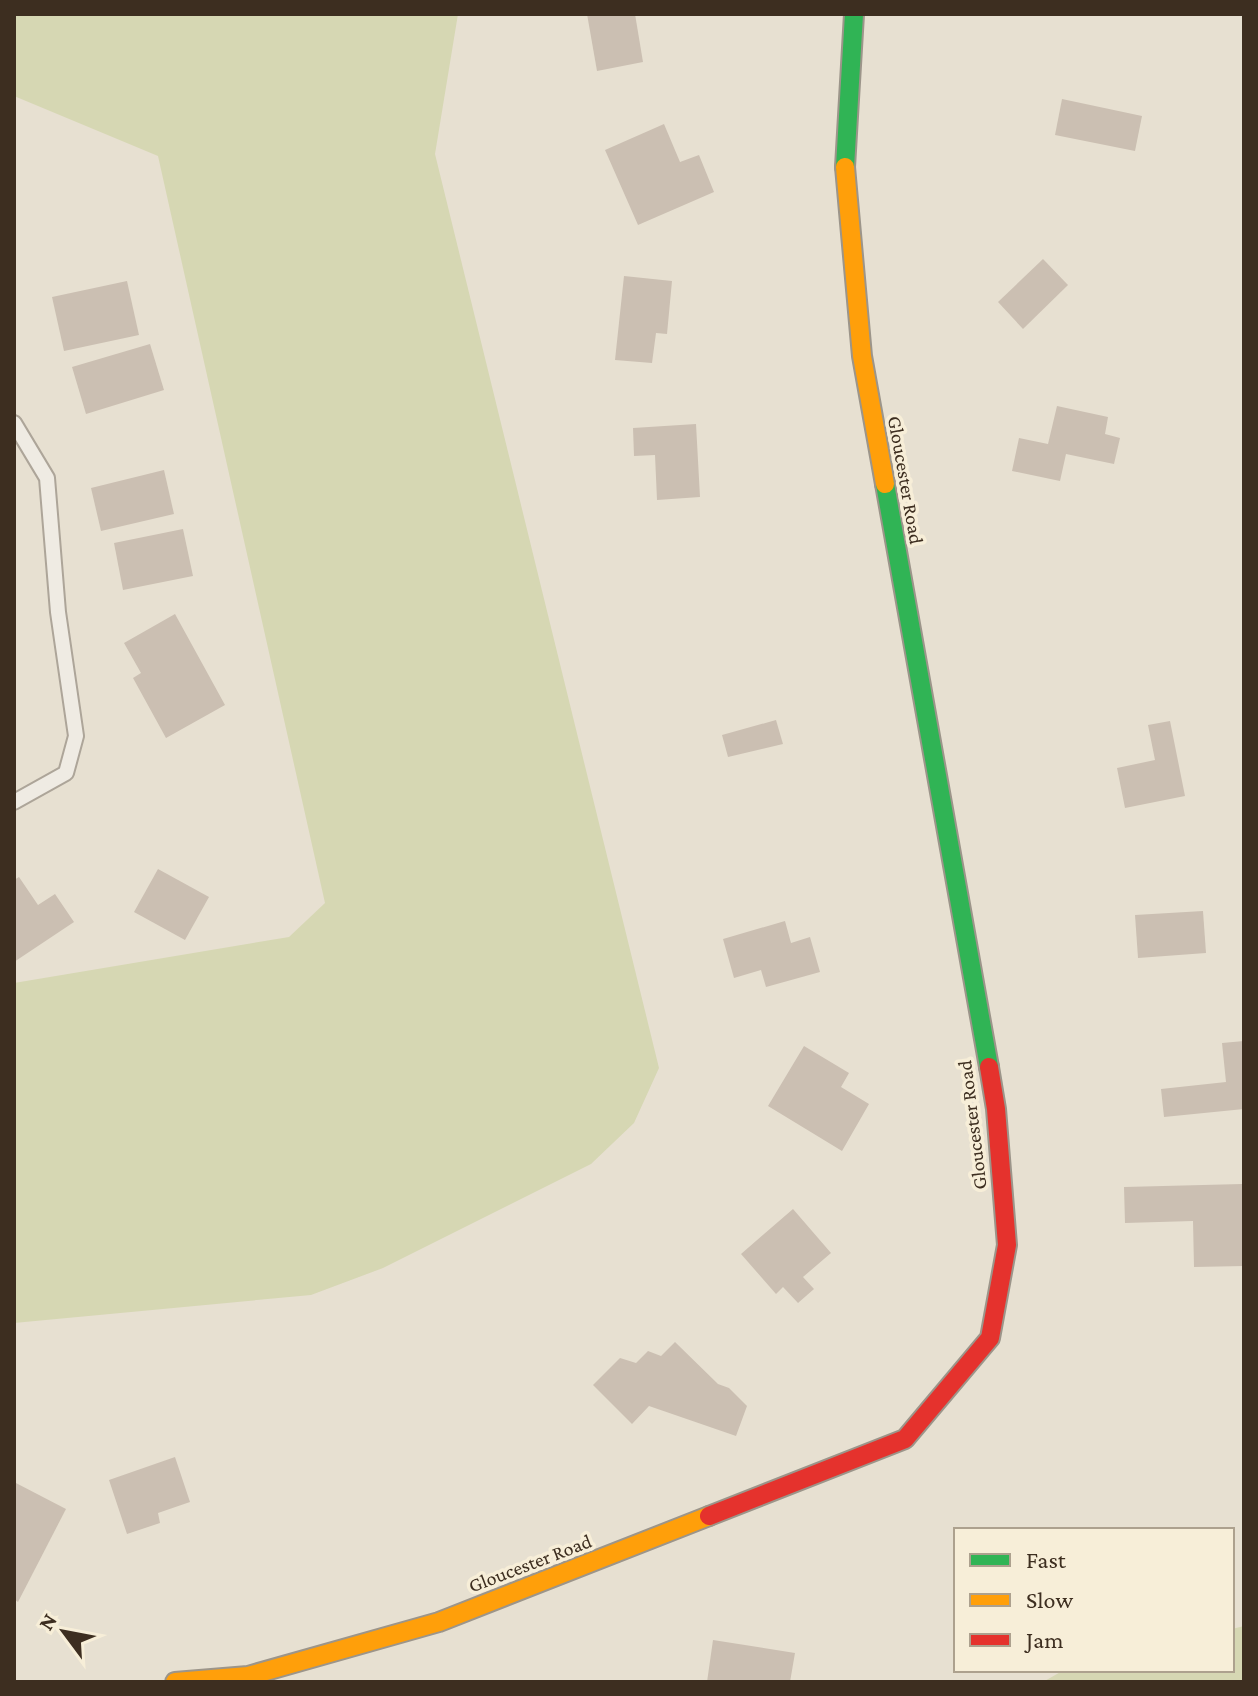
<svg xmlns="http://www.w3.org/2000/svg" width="1258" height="1696" font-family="'Crimson Pro',serif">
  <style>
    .green { fill: #d6d7b3 }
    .building { fill: #cbbfb2 }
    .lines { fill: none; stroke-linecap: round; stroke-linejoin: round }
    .lane-casing { stroke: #ada599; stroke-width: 18 }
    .fast-casing { stroke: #9c958a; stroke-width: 22 }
    .slow-casing { stroke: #9c958a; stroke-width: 22 }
    .jam-casing { stroke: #9c958a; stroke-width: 22 }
    .lane { stroke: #efebe3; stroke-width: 14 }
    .fast { stroke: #30b455; stroke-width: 18 }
    .slow { stroke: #ff9f0a; stroke-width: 18 }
    .jam { stroke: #e5322d; stroke-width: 18 }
    .labels { text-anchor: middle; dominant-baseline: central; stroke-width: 7; stroke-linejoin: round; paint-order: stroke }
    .street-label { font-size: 20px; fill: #3d2e20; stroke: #f7eed8 }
  </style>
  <rect width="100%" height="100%" fill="#e7e0d1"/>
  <!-- green -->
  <g class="green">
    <path d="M14,14H458L435,154L659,1068L634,1123L591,1164L383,1268L311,1295L14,1323V983L289,937L325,903L158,156L14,96Z"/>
    <path d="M1244,1626V1682H1043L1064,1670H1232V1629Z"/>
  </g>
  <!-- building -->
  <g class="building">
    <path d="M587,14H635L643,62L597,71Z"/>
    <path d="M1062,99L1142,116L1135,151L1055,135Z"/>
    <path d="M664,124L680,162L699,155L714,192L638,225L605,150Z"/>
    <path d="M1043,259L1068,285L1023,329L998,302Z"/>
    <path d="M624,276L672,281L667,334L656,333L652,363L615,360Z"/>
    <path d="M127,281L139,335L64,351L52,297Z"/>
    <path d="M150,344L164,390L86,414L72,367Z"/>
    <path d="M1057,406L1108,417L1105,434L1120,438L1114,464L1066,454L1060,481L1012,471L1019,438L1048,444Z"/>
    <path d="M696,424L700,497L657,500L655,455L634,456L633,428Z"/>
    <path d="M164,470L174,514L101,531L91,488Z"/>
    <path d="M183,529L193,576L123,590L114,543Z"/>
    <path d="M175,614L225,705L166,738L133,678L141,673L124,643Z"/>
    <path d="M776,720L783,744L728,757L722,735Z"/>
    <path d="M1170,721L1185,796L1125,808L1117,768L1155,760L1148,725Z"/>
    <path d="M158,869L209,897L185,940L134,912Z"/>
    <path d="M19,877L38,905L55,894L74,922L14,962V880Z"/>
    <path d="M1203,911L1206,953L1138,958L1135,915Z"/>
    <path d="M785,921L791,943L810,937L820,972L766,987L761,970L734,978L723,939Z"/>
    <path d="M1244,1041V1109L1164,1117L1161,1089L1226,1082L1222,1043Z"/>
    <path d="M804,1046L849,1073L841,1087L869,1104L842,1151L768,1106Z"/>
    <path d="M1242,1184L1244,1266L1194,1267L1193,1221L1125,1223L1124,1187Z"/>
    <path d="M793,1209L831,1253L803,1277L814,1289L798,1303L783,1287L776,1294L741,1254Z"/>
    <path d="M675,1342L718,1384L729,1388L747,1406L736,1436L649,1406L632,1424L593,1385L620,1358L636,1363L648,1351L661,1356Z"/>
    <path d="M175,1457L190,1502L158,1513L160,1523L127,1534L109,1480Z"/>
    <path d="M14,1482L66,1509L18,1602L14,1599Z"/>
    <path d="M713,1640L795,1653L790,1682H707Z"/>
  </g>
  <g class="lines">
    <defs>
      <path id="lane" d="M14,423L47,478L58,612L76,736L66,773L14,802"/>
      <g id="fast">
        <path d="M845,167L854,14"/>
        <path d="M885,484L989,1067"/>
      </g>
      <g id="slow">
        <path d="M845,167L862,356L885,484"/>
        <path d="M175,1682L248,1676L439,1622L709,1516"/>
      </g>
      <path id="jam" d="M709,1516L905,1439L990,1338L1007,1245L996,1109L989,1067"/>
    </defs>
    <!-- lane casing -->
    <use href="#lane" class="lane-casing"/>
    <!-- fast casing -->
    <use href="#fast" class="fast-casing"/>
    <!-- slow casing -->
    <use href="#slow" class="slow-casing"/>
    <!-- jam casing -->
    <use href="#jam" class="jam-casing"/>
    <!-- lane -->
    <use href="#lane" class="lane"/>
    <!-- fast -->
    <use href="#fast" class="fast"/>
    <!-- slow -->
    <use href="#slow" class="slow"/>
    <!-- jam -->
    <use href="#jam" class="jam"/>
  </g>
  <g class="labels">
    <!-- street labels -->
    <g class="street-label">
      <text transform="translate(906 480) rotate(80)">Gloucester Road</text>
      <text transform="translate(972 1125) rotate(-97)">Gloucester Road</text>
      <text transform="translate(530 1563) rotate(-21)">Gloucester Road</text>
    </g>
  </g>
  <!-- border -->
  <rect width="1258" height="1696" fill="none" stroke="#3d2e20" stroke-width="32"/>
  <!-- legend -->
  <rect x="954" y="1528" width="280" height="144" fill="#f7eed8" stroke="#ada18e" stroke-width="2"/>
  <rect x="970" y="1554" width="40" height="12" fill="#30b455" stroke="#ada18e" stroke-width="2"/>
  <text x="1026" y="1568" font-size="24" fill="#3d2e20">Fast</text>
  <rect x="970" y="1594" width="40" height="12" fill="#ff9f0a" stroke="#ada18e" stroke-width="2"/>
  <text x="1026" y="1608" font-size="24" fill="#3d2e20">Slow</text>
  <rect x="970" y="1634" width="40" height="12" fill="#e5322d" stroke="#ada18e" stroke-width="2"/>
  <text x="1026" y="1648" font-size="24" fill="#3d2e20">Jam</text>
  <!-- north arrow -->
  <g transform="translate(64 1632) rotate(302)" stroke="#f7eed8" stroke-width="6" paint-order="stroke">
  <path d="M0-6L14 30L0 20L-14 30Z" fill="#3d2e20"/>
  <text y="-12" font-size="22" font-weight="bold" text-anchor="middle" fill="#3d2e20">N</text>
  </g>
</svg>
